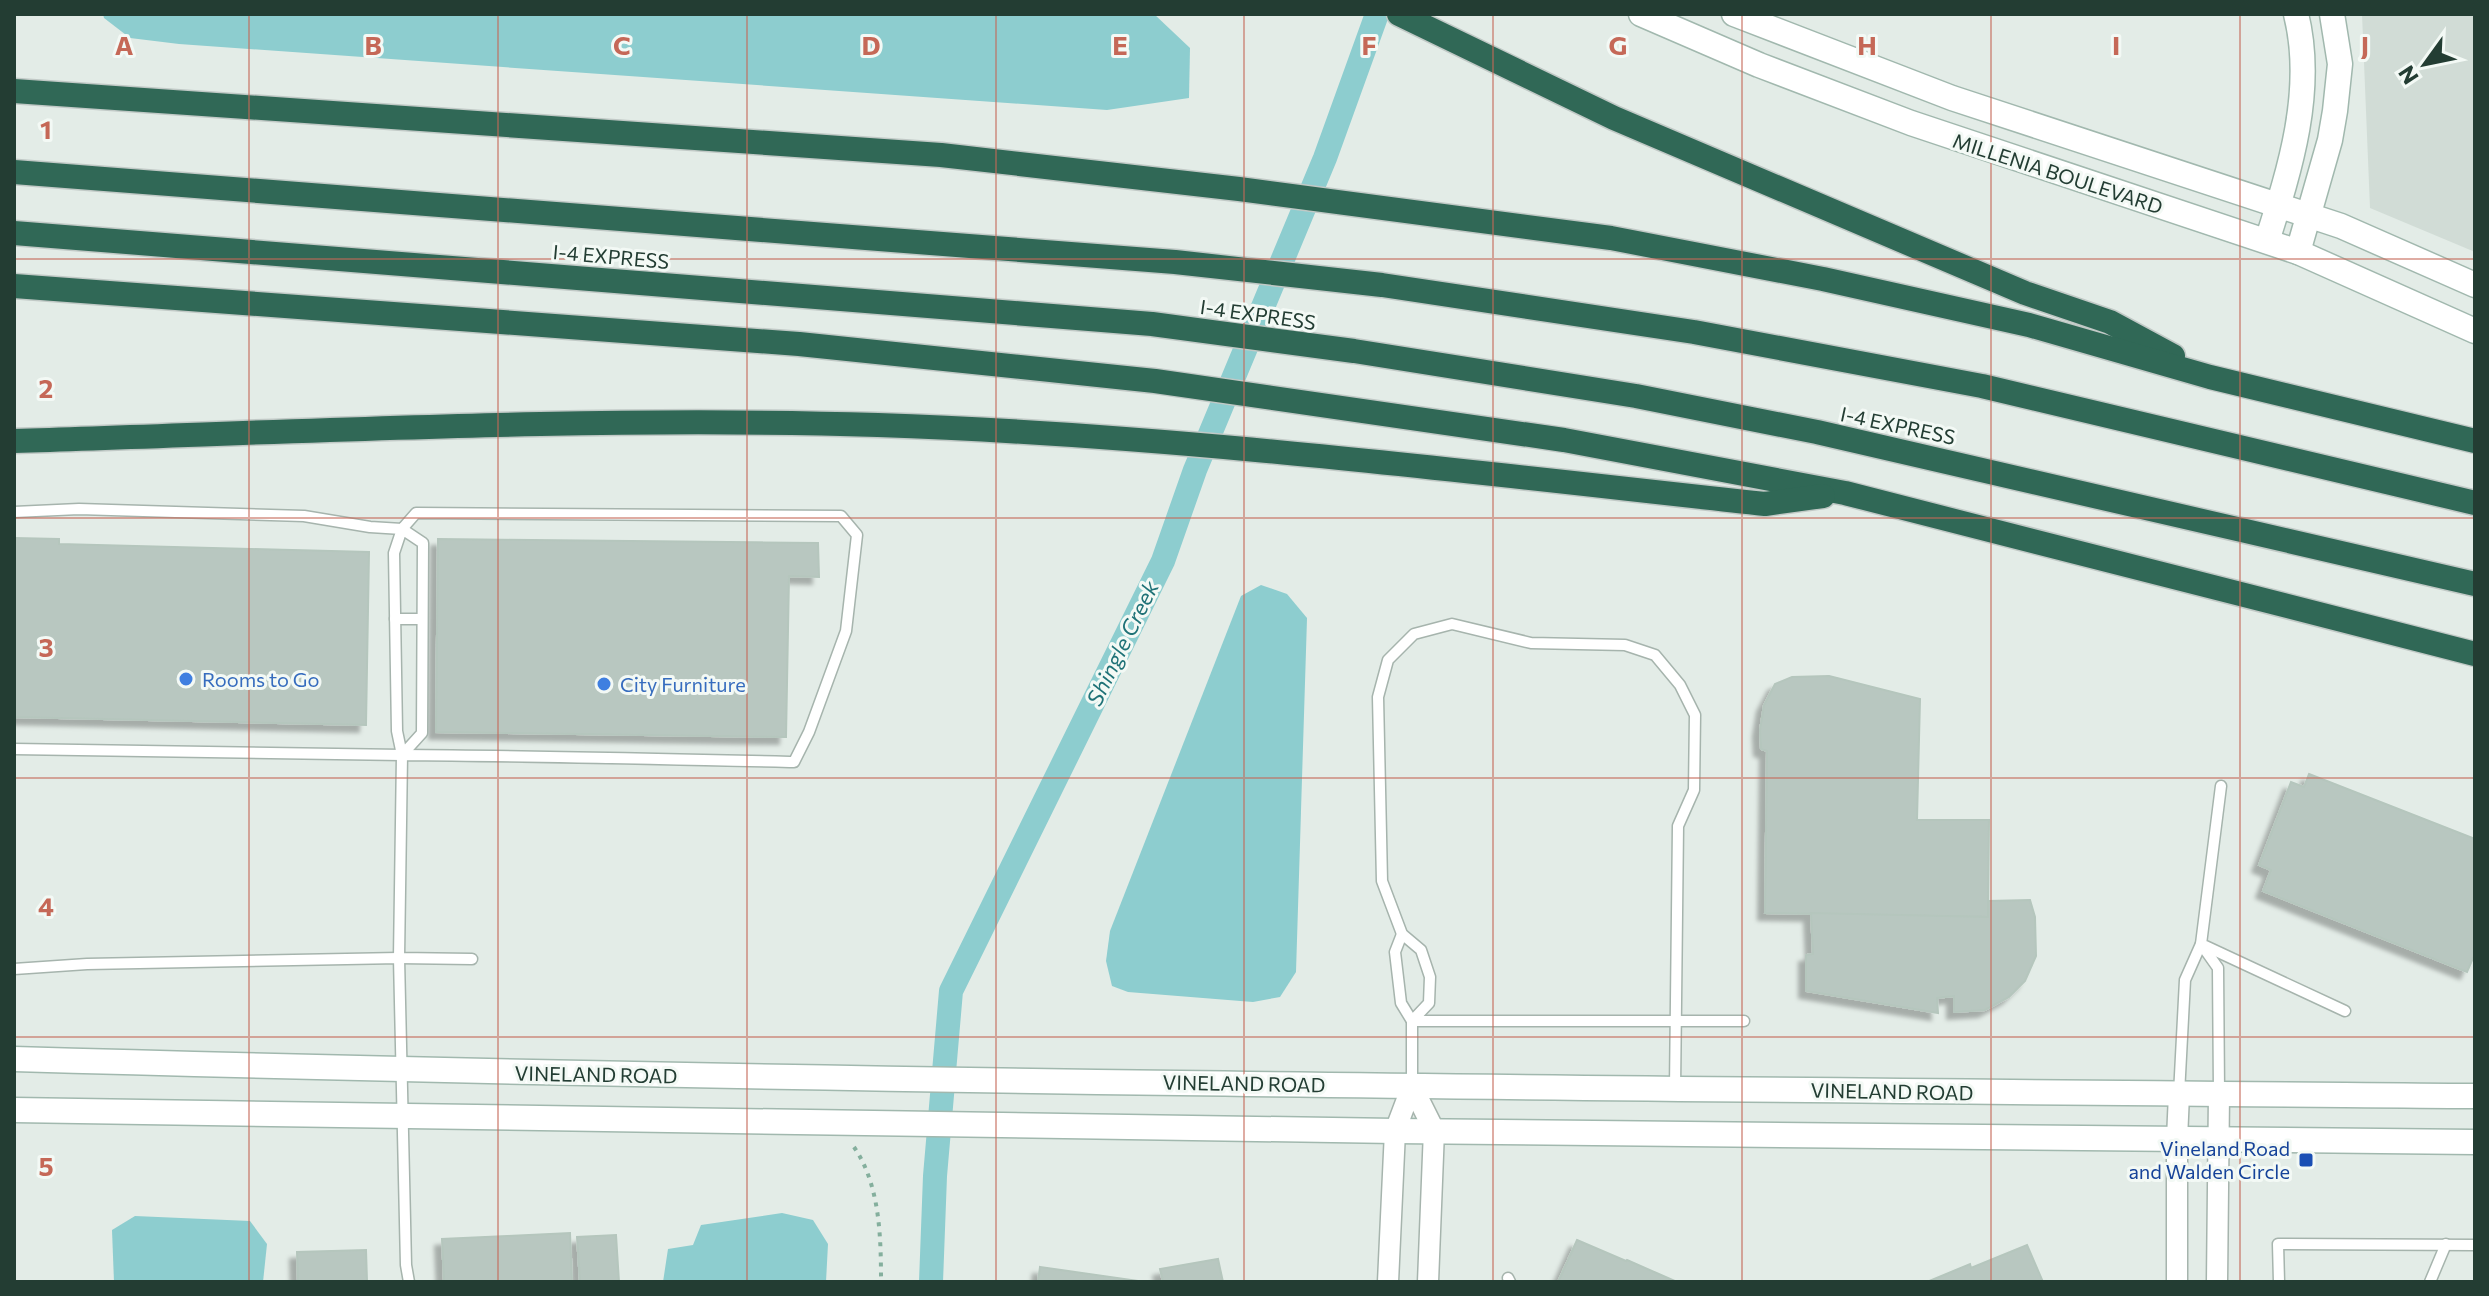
<svg xmlns="http://www.w3.org/2000/svg" width="2489" height="1296" font-family="Commissioner,sans-serif">
  <style>
    .built { fill: #d1dcd6 }
    .water { fill: #8dcdcf }
    .lines { fill: none; stroke-linecap: round; stroke-linejoin: round }
    .canal { stroke: #8dcdcf; stroke-width: 24 }
    .building { fill: #b8c7c0; stroke: #b5c6bd; stroke-width: 2; filter: url(#shadow) }
    .lane-casing { stroke: #a6b4ad; stroke-width: 13 }
    .street-casing { stroke: #a6b4ad; stroke-width: 23 }
    .secondary-casing { stroke: #a1b8ae; stroke-width: 27 }
    .highway-casing { stroke: #c1c9c6; stroke-width: 27 }
    .path { stroke: #84af9d; stroke-width: 4; stroke-dasharray: 4 6; stroke-linecap: butt }
    .lane { stroke: #fff; stroke-width: 10 }
    .street { stroke: #fff; stroke-width: 20 }
    .secondary { stroke: #fff; stroke-width: 24 }
    .highway { stroke: #306856; stroke-width: 24 }
    .grid { fill: none; stroke: #c56857; stroke-width: 2; stroke-opacity: 0.55 }
    .shop-dot { fill: #3f7fe0; stroke: #f3f9f5; stroke-width: 3 }
    .transit-dot { fill: #1a4fb4; stroke: #f3f9f5; stroke-width: 3 }
    .labels { text-anchor: middle; dominant-baseline: central; stroke-width: 6; stroke-linejoin: round; paint-order: stroke }
    .street-label { font-size: 20px; fill: #233d33; stroke: #f3f9f5 }
    .shop-label { font-size: 20px; fill: #366cbe; stroke: #f3f9f5; text-anchor: start }
    .transit-label { font-size: 20px; fill: #164399; stroke: #f3f9f5; text-anchor: end }
    .water-label { font-size: 22px; font-style: italic; fill: #1f7277; stroke: #f3f9f5 }
    .grid-label { font-size: 26px; text-anchor: middle; font-weight: bold; fill: #c56857; stroke: #f3f9f5; stroke-width: 6; stroke-linejoin: round; paint-order: stroke }
  </style>
  <defs>
    <filter id="shadow"><feDropShadow dx="-7" dy="7" stdDeviation="2" flood-color="#0004"/></filter>
  </defs>
  <rect width="100%" height="100%" fill="#e3ece7"/>
  <!-- built -->
  <path class="built" d="M2362,14H2475V252L2370,208Z"/>
  <!-- water -->
  <g class="water">
    <path d="M103,14H1154L1190,48L1189,98L1107,110L179,44L130,38L104,18Z"/>
    <path d="M1261,585L1287,594L1307,618L1296,972L1280,997L1253,1002L1128,992L1112,986L1106,961L1110,931L1241,596Z"/>
    <path d="M782,1213L813,1220L828,1244L826,1282H663L668,1249L693,1245L701,1225Z"/>
    <path d="M135,1216L250,1221L267,1244L263,1282H114L112,1230Z"/>
  </g>
  <g class="lines">
    <!-- canal -->
    <path class="canal" d="M931,1282L935,1176L951,991L1163,561L1195,470L1325,158L1377,14"/>
  </g>
  <!-- building -->
  <g class="building">
    <path d="M14,538L59,539V544L369,552L366,725L14,717Z"/>
    <path d="M438,539L818,543L819,577L789,576L786,737L436,732Z"/>
    <path d="M1829,676L1920,699L1917,820H1989L1988,917L1765,913L1767,751L1761,749L1760,730L1764,705L1775,684L1792,677Z"/>
    <path d="M2309,774L2475,839V959L2473,958L2467,972L2263,891L2271,870L2259,865L2291,782L2304,787Z"/>
    <path d="M2030,900L2035,917L2036,956L2025,981L2009,997L1985,1010L1954,1012V996L1937,998L1938,1013L1806,991V955L1813,954L1811,913L1988,917V901Z"/>
    <path d="M570,1233L572,1282H444L442,1239Z"/>
    <path d="M616,1235L619,1282H580L577,1237Z"/>
    <path d="M1577,1240L1626,1261L1627,1260L1677,1282H1558Z"/>
    <path d="M2027,1245L2043,1282H1927L1970,1264L1971,1268Z"/>
    <path d="M366,1250L367,1282H298L297,1252Z"/>
    <path d="M1218,1259L1223,1282H1163L1160,1269Z"/>
    <path d="M1040,1267L1139,1281V1282H1038Z"/>
  </g>
  <g class="lines">
    <defs>
      <g id="lane">
        <path d="M14,512L79,509L304,516L370,527L402,529L416,513L841,516L857,535L846,631L809,732L794,762C663,759 533,756 402,755L399,958L472,959"/>
        <path d="M395,619H422"/>
        <path d="M14,749L402,755L422,733L423,543L402,529L394,553L397,731L402,755"/>
        <path d="M2221,786L2201,944L2345,1011"/>
        <path d="M1402,934L1395,952L1401,1003L1412,1021V1086"/>
        <path d="M14,969L87,964L399,958L406,1265L409,1282"/>
        <path d="M1412,1021L1429,1003L1430,977L1421,950L1402,934L1382,881L1378,697L1388,660L1414,634L1452,624L1531,643L1625,645L1655,655L1680,685L1695,715L1694,790L1678,826L1675,1089"/>
        <path d="M1412,1021H1744"/>
        <path d="M2179,1094L2185,980L2201,944L2218,968L2219,1092"/>
        <path d="M1508,1278L1510,1282"/>
        <path d="M2279,1282L2278,1244L2475,1245"/>
        <path d="M2430,1282L2446,1244"/>
      </g>
      <g id="street">
        <path d="M1412,1086L1434,1130L1428,1282"/>
        <path d="M1388,1282L1395,1131L1412,1086"/>
        <path d="M2177,1282V1139L2179,1094"/>
        <path d="M2217,1282L2219,1094"/>
      </g>
      <g id="secondary">
        <path d="M1641,14L1759,65L1911,123L2298,252L2475,331"/>
        <path d="M1734,14L1952,98L2341,226L2475,285"/>
        <path d="M2267,241C2290,169 2315,90 2296,14"/>
        <path d="M2298,252L2330,140L2335,111L2340,64L2332,14"/>
        <path d="M14,1059C834,1083 1655,1089 2475,1096"/>
        <path d="M14,1110L1395,1131L2475,1142"/>
      </g>
      <g id="highway">
        <path d="M1399,14L1614,118L2025,293L2110,322L2173,356"/>
        <path d="M14,91L941,155L1239,189L1611,238L1823,279L2029,325L2210,377L2475,441"/>
        <path d="M14,172L1175,262L1382,285L1694,332L1982,386L2475,503"/>
        <path d="M14,233L1152,324L1354,351L1636,396L1817,432L2475,584"/>
        <path d="M14,286L799,344L1155,381L1564,440L1845,493L2475,654"/>
        <path d="M14,441C302,432 590,416 878,425C1175,435 1469,472 1765,504L1823,496"/>
      </g>
    </defs>
    <!-- lane casing -->
    <use href="#lane" class="lane-casing"/>
    <!-- street casing -->
    <use href="#street" class="street-casing"/>
    <!-- secondary casing -->
    <use href="#secondary" class="secondary-casing"/>
    <!-- highway casing -->
    <use href="#highway" class="highway-casing"/>
    <!-- path -->
    <path class="path" d="M854,1147C880,1185 881,1237 881,1282"/>
    <!-- lane -->
    <use href="#lane" class="lane"/>
    <!-- street -->
    <use href="#street" class="street"/>
    <!-- secondary -->
    <use href="#secondary" class="secondary"/>
    <!-- highway -->
    <use href="#highway" class="highway"/>
  </g>
  <!-- grid -->
  <path class="grid" d="M249,14V1282M498,14V1282M747,14V1282M996,14V1282M1244,14V1282M1493,14V1282M1742,14V1282M1991,14V1282M2240,14V1282M14,259H2475M14,518H2475M14,778H2475M14,1037H2475"/>
  <!-- markers -->
  <g class="shop-dot">
    <circle cx="186" cy="679" r="8"/>
    <circle cx="604" cy="684" r="8"/>
  </g>
  <rect class="transit-dot" x="2298" y="1152" width="16" height="16" rx="4"/>
  <g class="labels">
    <!-- street labels -->
    <g class="street-label">
      <text transform="translate(2058 173) rotate(18)">MILLENIA BOULEVARD</text>
      <text transform="translate(611 256) rotate(5)">I-4 EXPRESS</text>
      <text transform="translate(1258 314) rotate(8)">I-4 EXPRESS</text>
      <text transform="translate(1898 425) rotate(12)">I-4 EXPRESS</text>
      <text transform="translate(596 1074) rotate(1)">VINELAND ROAD</text>
      <text transform="translate(1244 1083) rotate(1)">VINELAND ROAD</text>
      <text transform="translate(1892 1091) rotate(1)">VINELAND ROAD</text>
    </g>
    <!-- shop labels -->
    <g class="shop-label">
      <text x="202" y="679">Rooms to Go</text>
      <text x="620" y="684">City Furniture</text>
    </g>
    <!-- transit labels -->
    <g class="transit-label">
      <text x="2290" y="1148">Vineland Road<tspan x="2290" dy="23">and Walden Circle</tspan></text>
    </g>
    <!-- water labels -->
    <g class="water-label">
      <text transform="translate(1122 643) rotate(-64)">Shingle Creek</text>
    </g>
  </g>
  <g class="grid-label">
    <text x="124" y="55">A</text>
    <text x="373" y="55">B</text>
    <text x="622" y="55">C</text>
    <text x="871" y="55">D</text>
    <text x="1120" y="55">E</text>
    <text x="1369" y="55">F</text>
    <text x="1618" y="55">G</text>
    <text x="1867" y="55">H</text>
    <text x="2116" y="55">I</text>
    <text x="2365" y="55">J</text>
    <text x="46" y="139">1</text>
    <text x="46" y="398">2</text>
    <text x="46" y="657">3</text>
    <text x="46" y="916">4</text>
    <text x="46" y="1176">5</text>
  </g>
  <!-- border -->
  <rect width="2489" height="1296" fill="none" stroke="#233d33" stroke-width="32"/>
  <!-- north arrow -->
  <g transform="translate(2425 64) rotate(237)" stroke="#f3f9f5" stroke-width="6" paint-order="stroke">
  <path d="M0-6L14 30L0 20L-14 30Z" fill="#233d33"/>
  <text y="-12" font-size="22" font-weight="bold" text-anchor="middle" fill="#233d33">N</text>
  </g>
</svg>
